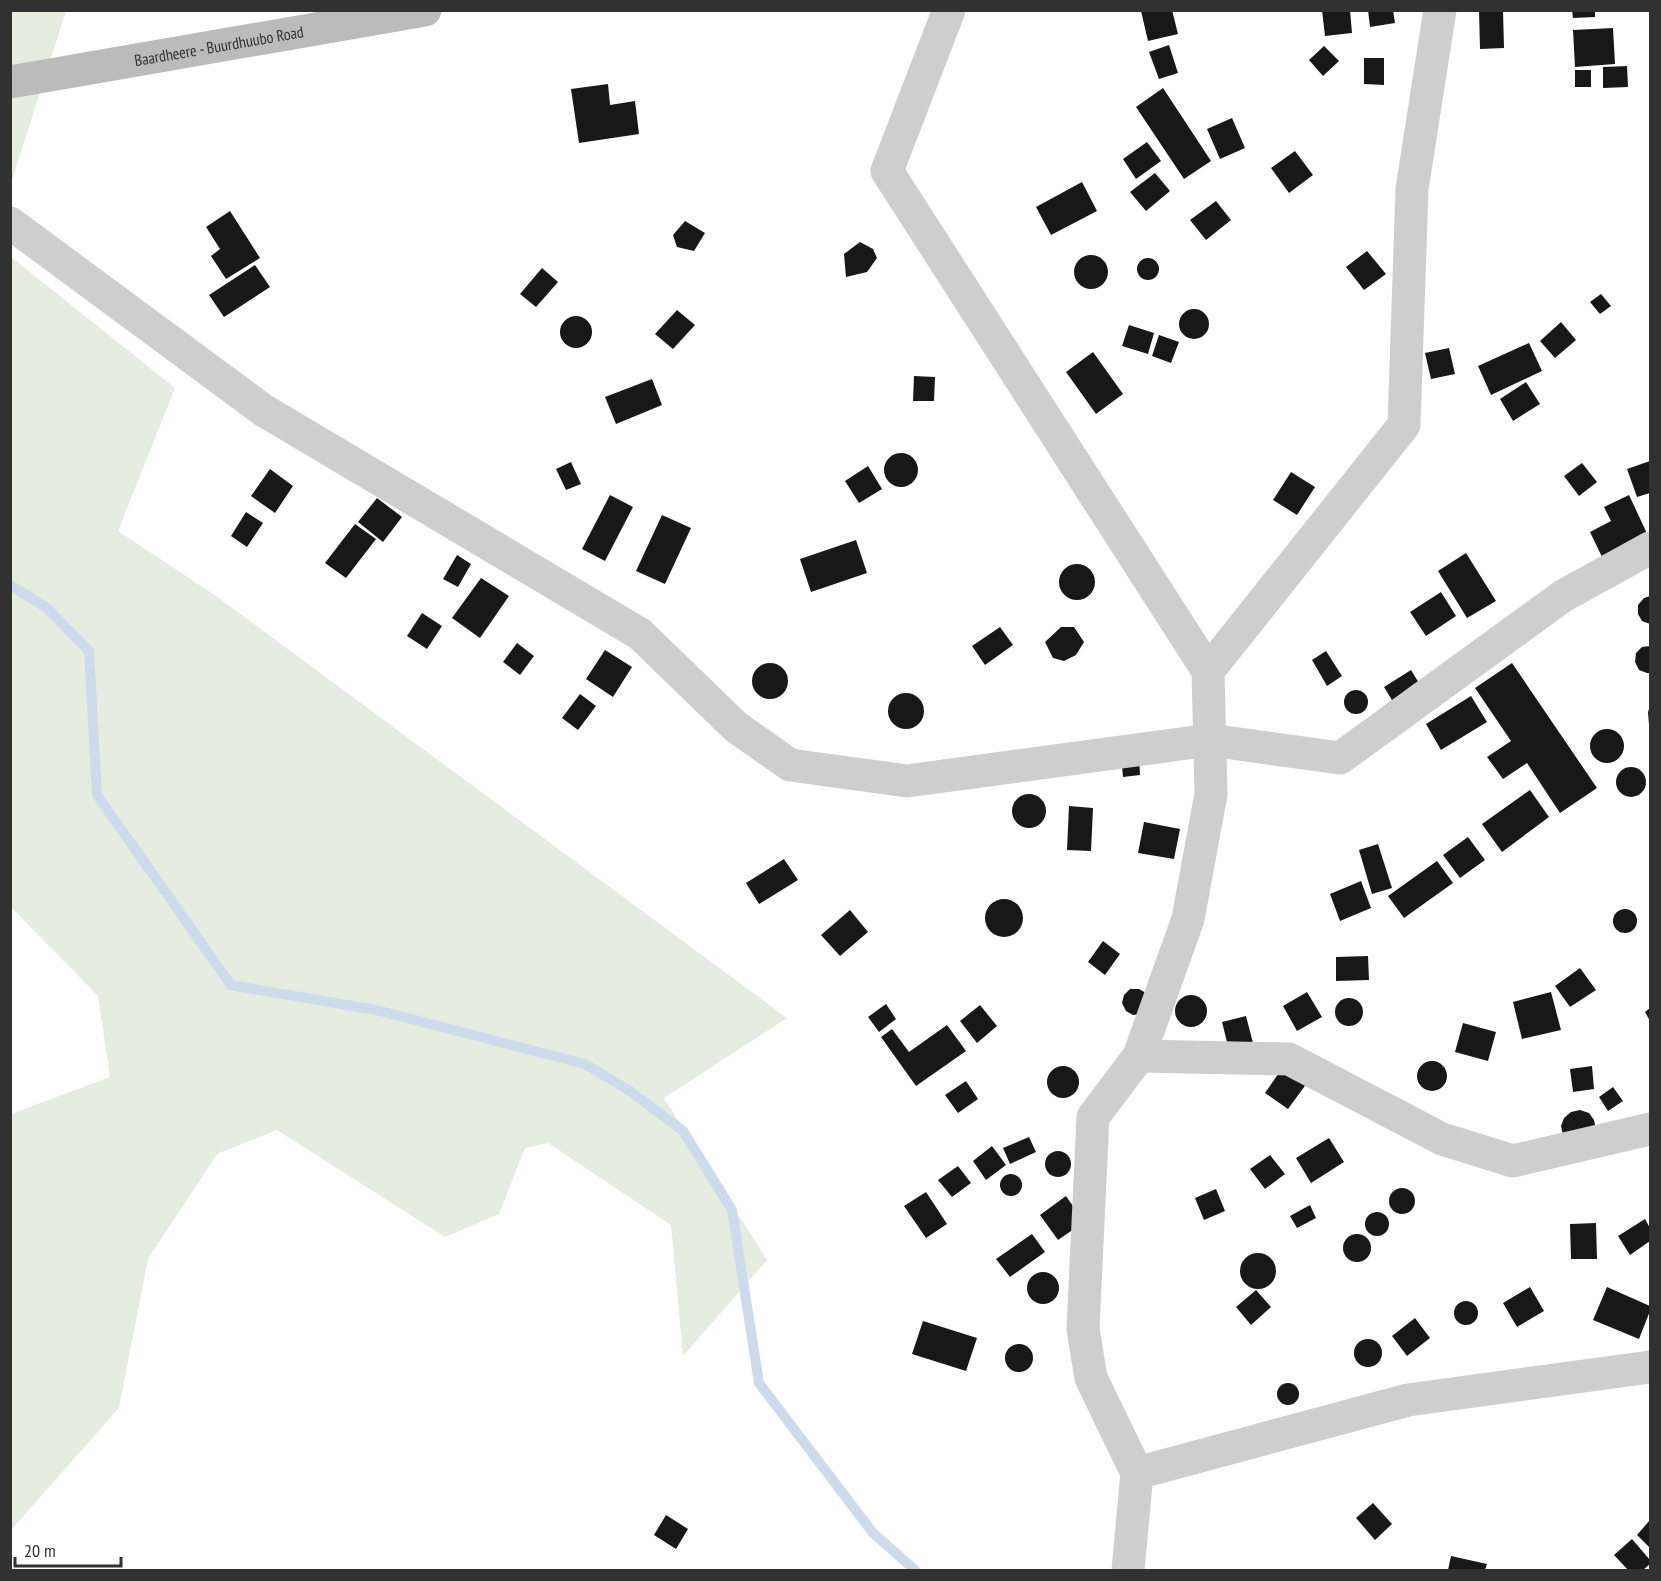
<svg xmlns="http://www.w3.org/2000/svg" width="1661" height="1581" font-family="'PT Sans Narrow',sans-serif">
  <style>
    .green { fill: #e5ede0 }
    .lines { fill: none; stroke-linecap: round; stroke-linejoin: round }
    .stream { stroke: #cedbec; stroke-width: 10 }
    .building { fill: #181818 }
    .street { stroke: #cecece; stroke-width: 33 }
    .secondary { stroke: #bbb; stroke-width: 33 }
    .labels { text-anchor: middle; dominant-baseline: central; stroke-width: 6; stroke-linejoin: round; paint-order: stroke }
    .street-label { font-size: 16px; fill: #313131; stroke: #fff }
  </style>
  <rect width="100%" height="100%" fill="#fff"/>
  <!-- green -->
  <g class="green">
    <path d="M11,11H66L11,183Z"/>
    <path d="M11,257L175,388L118,531L216,596L787,1018L664,1098L767,1260L683,1356L671,1225L548,1143L525,1148L499,1214L445,1237L277,1130L217,1154L148,1259L119,1408L11,1530V1114L110,1077L98,996L11,907Z"/>
  </g>
  <g class="lines">
    <!-- stream -->
    <path class="stream" d="M10,585L47,608L89,651L97,795L231,985L376,1010L585,1064L630,1091L683,1131L732,1210L759,1383L873,1533L915,1570"/>
  </g>
  <!-- building -->
  <g class="building">
    <path d="M1172,10L1178,34L1148,41L1141,11Z"/>
    <path d="M1322,10H1350L1352,33L1325,36Z"/>
    <path d="M1368,10H1393L1395,23L1370,27Z"/>
    <path d="M1479,10H1503L1504,48L1480,49Z"/>
    <path d="M1572,10H1595V17L1573,18Z"/>
    <path d="M1613,28L1615,64L1575,67L1573,30Z"/>
    <path d="M1169,45L1178,73L1159,79L1149,52Z"/>
    <path d="M1324,46L1339,61L1323,76L1309,60Z"/>
    <path d="M1364,58H1384V85L1364,84Z"/>
    <path d="M1627,66L1628,87L1603,88V67Z"/>
    <rect x="1575" y="70" width="16" height="17"/>
    <path d="M608,84L610,105L635,101L639,134L579,143L571,89Z"/>
    <path d="M1163,88L1211,161L1184,179L1136,107Z"/>
    <path d="M1232,118L1245,148L1220,159L1207,129Z"/>
    <path d="M1147,142L1161,161L1136,179L1123,159Z"/>
    <path d="M1295,151L1313,175L1289,193L1271,168Z"/>
    <path d="M1155,173L1170,191L1146,211L1130,192Z"/>
    <path d="M1082,182L1097,211L1051,235L1036,207Z"/>
    <path d="M1216,201L1231,220L1206,240L1190,220Z"/>
    <path d="M230,211L260,258L226,279L211,256L220,249L206,227Z"/>
    <path d="M685,221L705,233L694,251L677,247L673,235Z"/>
    <path d="M860,242L873,249L877,258L867,272L846,277L844,254Z"/>
    <path d="M1367,251L1386,274L1364,290L1346,267Z"/>
    <circle cx="1091" cy="272" r="17"/>
    <circle cx="1148" cy="269" r="11"/>
    <path d="M255,265L270,287L224,317L209,295Z"/>
    <path d="M542,268L558,282L536,307L520,294Z"/>
    <path d="M1601,294L1611,306L1600,314L1590,302Z"/>
    <circle cx="1194" cy="324" r="15"/>
    <path d="M677,310L695,325L673,349L655,334Z"/>
    <circle cx="576" cy="332" r="16"/>
    <path d="M1561,322L1576,340L1555,358L1540,341Z"/>
    <path d="M1129,325L1154,333L1148,354L1122,346Z"/>
    <path d="M1159,335L1179,342L1171,363L1152,356Z"/>
    <path d="M1529,343L1542,371L1491,395L1478,366Z"/>
    <path d="M1449,348L1455,374L1431,379L1425,353Z"/>
    <path d="M1093,352L1123,394L1096,414L1066,372Z"/>
    <path d="M914,376L935,377L934,401H913Z"/>
    <path d="M652,379L662,405L616,424L605,397Z"/>
    <path d="M1526,382L1540,404L1513,421L1500,399Z"/>
    <circle cx="901" cy="470" r="17"/>
    <path d="M1650,461V493L1637,497L1627,469Z"/>
    <path d="M571,462L581,484L566,490L556,469Z"/>
    <path d="M1582,463L1597,482L1579,496L1564,476Z"/>
    <path d="M868,466L882,489L859,503L845,481Z"/>
    <path d="M270,469L293,486L275,513L251,496Z"/>
    <path d="M1291,472L1315,487L1297,515L1273,500Z"/>
    <path d="M610,495L633,507L605,561L582,549Z"/>
    <path d="M1629,495L1650,540L1605,563L1590,532L1611,521L1604,507Z"/>
    <path d="M377,498L402,517L383,542L358,522Z"/>
    <path d="M246,512L263,523L247,547L231,536Z"/>
    <path d="M662,515L691,528L665,584L636,571Z"/>
    <path d="M355,524L376,539L346,578L325,563Z"/>
    <path d="M856,540L867,573L811,592L800,559Z"/>
    <path d="M1466,553L1496,601L1467,618L1438,571Z"/>
    <path d="M457,555L471,564L458,587L443,579Z"/>
    <circle cx="1077" cy="582" r="18"/>
    <path d="M481,578L509,596L480,638L452,618Z"/>
    <path d="M1441,592L1456,616L1426,636L1410,612Z"/>
    <path d="M1650,596V624L1642,621L1638,614V605L1644,598Z"/>
    <path d="M422,613L442,626L427,649L407,636Z"/>
    <path d="M1000,627L1013,645L985,665L972,646Z"/>
    <path d="M1061,627H1074L1084,642L1076,655L1064,661L1053,658L1045,642Z"/>
    <path d="M517,643L534,656L520,675L503,662Z"/>
    <path d="M1650,646V673H1647L1639,670L1635,662L1636,653L1642,647Z"/>
    <path d="M605,650L632,667L613,697L586,679Z"/>
    <path d="M1326,651L1342,676L1327,686L1312,660Z"/>
    <circle cx="770" cy="681" r="18"/>
    <path d="M1512,663L1597,788L1560,813L1527,763L1503,779L1487,757L1511,741L1475,688Z"/>
    <path d="M1411,670L1422,688L1395,705L1384,687Z"/>
    <circle cx="1356" cy="702" r="12"/>
    <circle cx="906" cy="711" r="18"/>
    <path d="M580,694L596,706L578,730L562,718Z"/>
    <path d="M1471,696L1487,722L1441,750L1426,724Z"/>
    <path d="M1650,706V725H1649L1648,712Z"/>
    <circle cx="1607" cy="746" r="17"/>
    <path d="M1139,755L1140,775L1123,777L1121,757Z"/>
    <circle cx="1631" cy="782" r="15"/>
    <path d="M1530,790L1549,817L1502,852L1482,824Z"/>
    <circle cx="1029" cy="811" r="17"/>
    <path d="M1069,806L1093,808L1091,851L1067,850Z"/>
    <path d="M1144,822L1180,829L1174,859L1138,853Z"/>
    <path d="M1468,837L1485,860L1460,878L1443,855Z"/>
    <path d="M1378,844L1392,888L1372,894L1359,850Z"/>
    <path d="M784,859L798,880L759,904L746,883Z"/>
    <path d="M1437,861L1453,883L1404,918L1388,896Z"/>
    <path d="M1361,881L1371,908L1340,921L1330,894Z"/>
    <circle cx="1004" cy="918" r="19"/>
    <circle cx="1625" cy="921" r="12"/>
    <path d="M850,910L868,932L840,956L821,935Z"/>
    <path d="M1103,941L1120,954L1105,975L1088,962Z"/>
    <path d="M1368,956L1369,980L1336,981V957Z"/>
    <path d="M1580,968L1596,990L1570,1007L1555,986Z"/>
    <path d="M1130,989H1139L1146,993L1141,1014L1133,1015L1126,1011L1122,1003L1124,995Z"/>
    <path d="M1307,992L1322,1017L1297,1031L1283,1006Z"/>
    <path d="M1551,992L1561,1030L1522,1039L1513,1002Z"/>
    <circle cx="1191" cy="1011" r="16"/>
    <circle cx="1349" cy="1012" r="14"/>
    <path d="M886,1004L896,1019L879,1032L868,1017Z"/>
    <path d="M980,1005L997,1026L977,1043L960,1021Z"/>
    <path d="M1650,1008V1021L1645,1012Z"/>
    <path d="M1246,1016L1253,1043L1229,1050L1222,1022Z"/>
    <path d="M1463,1023L1496,1032L1488,1061L1455,1052Z"/>
    <path d="M947,1025L966,1051L916,1086L881,1037L892,1029L909,1052Z"/>
    <circle cx="1432" cy="1076" r="15"/>
    <path d="M1592,1066L1594,1089L1573,1092L1570,1069Z"/>
    <circle cx="1063" cy="1082" r="16"/>
    <path d="M1283,1067L1307,1083L1288,1109L1265,1093Z"/>
    <path d="M966,1081L978,1099L958,1113L945,1095Z"/>
    <path d="M1613,1087L1623,1101L1608,1111L1599,1097Z"/>
    <path d="M1580,1110L1589,1113L1594,1120L1596,1129L1563,1135L1561,1126L1564,1118L1571,1112Z"/>
    <path d="M1029,1137L1036,1152L1010,1164L1003,1148Z"/>
    <path d="M1329,1138L1344,1162L1311,1183L1296,1158Z"/>
    <path d="M992,1146L1006,1165L986,1180L973,1161Z"/>
    <circle cx="1058" cy="1164" r="13"/>
    <path d="M1270,1155L1285,1174L1265,1189L1250,1169Z"/>
    <path d="M958,1166L971,1183L952,1197L938,1180Z"/>
    <circle cx="1011" cy="1185" r="11"/>
    <circle cx="1402" cy="1201" r="13"/>
    <path d="M1216,1189L1225,1211L1204,1220L1195,1198Z"/>
    <path d="M926,1192L947,1224L926,1238L904,1206Z"/>
    <path d="M1066,1196L1084,1222L1058,1240L1040,1215Z"/>
    <path d="M1310,1205L1316,1218L1297,1228L1290,1216Z"/>
    <circle cx="1377" cy="1224" r="12"/>
    <path d="M1645,1219L1650,1228V1241L1630,1255L1618,1236Z"/>
    <path d="M1596,1223L1597,1259H1571L1570,1224Z"/>
    <path d="M1032,1234L1045,1252L1010,1277L996,1259Z"/>
    <circle cx="1357" cy="1248" r="14"/>
    <circle cx="1258" cy="1271" r="18"/>
    <circle cx="1043" cy="1288" r="16"/>
    <path d="M1530,1287L1544,1311L1517,1327L1503,1303Z"/>
    <path d="M1607,1287L1650,1306V1311L1639,1339L1593,1320Z"/>
    <path d="M1256,1290L1271,1307L1251,1325L1236,1307Z"/>
    <circle cx="1466" cy="1313" r="12"/>
    <path d="M1415,1318L1430,1338L1407,1356L1392,1336Z"/>
    <path d="M923,1321L977,1338L966,1371L912,1354Z"/>
    <circle cx="1368" cy="1353" r="14"/>
    <circle cx="1019" cy="1358" r="14"/>
    <circle cx="1288" cy="1394" r="11"/>
    <path d="M1373,1503L1392,1524L1375,1540L1356,1518Z"/>
    <path d="M666,1515L688,1529L676,1549L654,1535Z"/>
    <path d="M1650,1520V1548L1637,1535Z"/>
    <path d="M1632,1539L1650,1560V1564L1643,1570H1628L1614,1555Z"/>
    <path d="M1451,1556L1487,1564L1485,1570H1448Z"/>
  </g>
  <g class="lines">
    <!-- street -->
    <g class="street">
      <path d="M949,10L887,171L1208,671L1211,794L1188,919L1139,1056L1093,1117L1083,1329L1091,1378L1137,1473L1128,1570"/>
      <path d="M10,223L263,410L640,634L736,727L790,765L907,781L1210,740L1340,758L1563,596L1650,548"/>
      <path d="M1208,671L1404,425L1412,189L1440,10"/>
      <path d="M1139,1056L1289,1059L1442,1139L1513,1161L1650,1129"/>
      <path d="M1137,1473L1408,1400L1650,1367"/>
    </g>
    <!-- secondary -->
    <path class="secondary" id="s1" d="M10,82L425,10"/>
  </g>
  <g class="labels">
    <!-- street labels -->
    <g class="street-label">
      <text stroke="none"><textPath href="#s1" startOffset="212">Baardheere - Buurdhuubo Road</textPath></text>
    </g>
  </g>
  <!-- border -->
  <rect width="1661" height="1581" fill="none" stroke="#313131" stroke-width="24"/>
  <!-- scale -->
  <path d="M15 1557v9h106v-9" fill="none" stroke="#313131" stroke-width="3"/>
  <text x="24" y="1557" font-size="18" fill="#313131" stroke="#ffffff" stroke-width="4.5" paint-order="stroke">20 m</text>
</svg>
